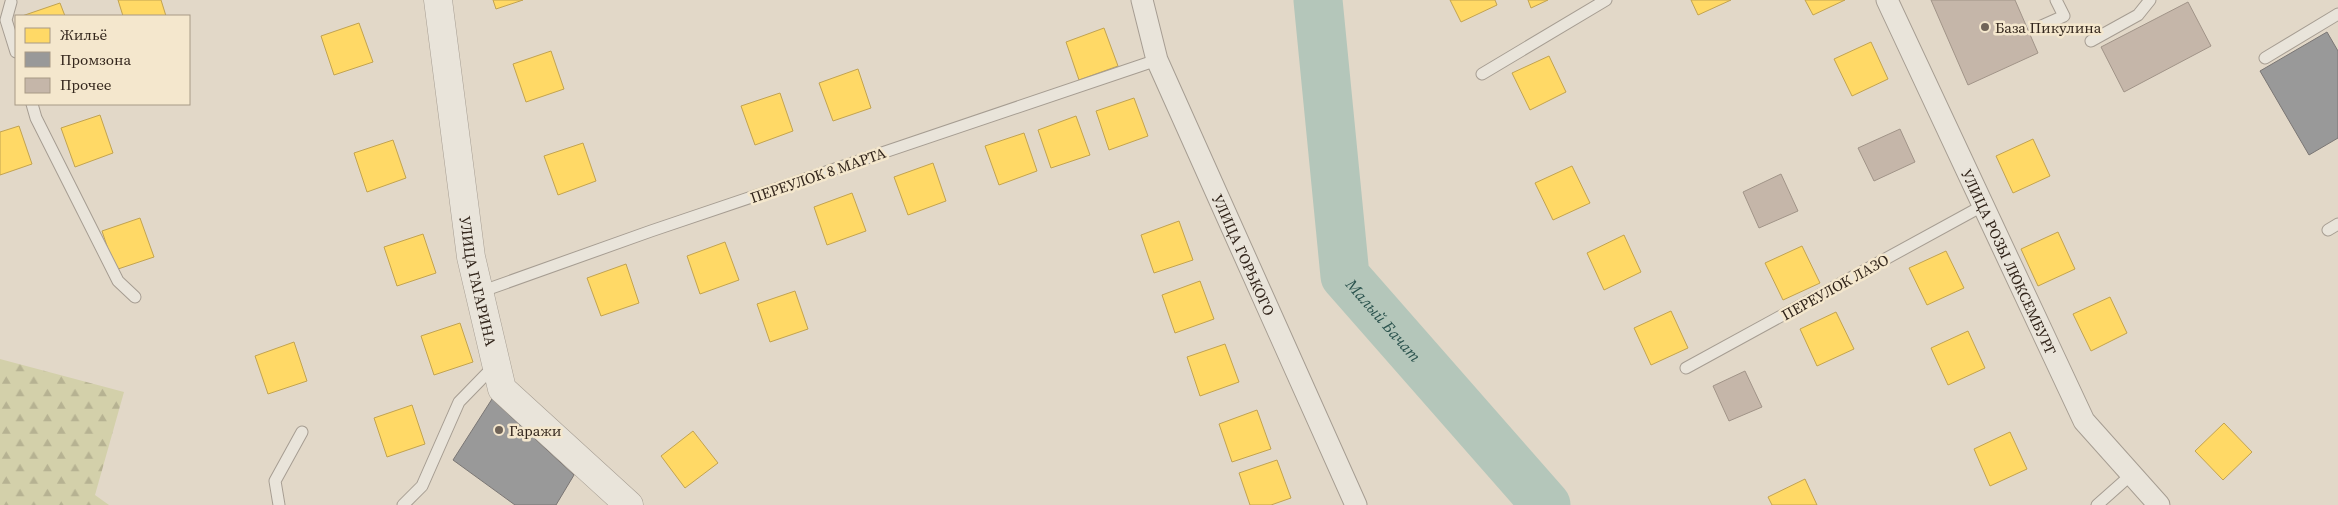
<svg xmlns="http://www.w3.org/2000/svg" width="2338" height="505" font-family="'Source Serif 4',serif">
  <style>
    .forest { fill: url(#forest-firs) }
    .homes { fill: #ffd966; stroke: #c2a350 }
    .industry { fill: #999; stroke: #7a7674 }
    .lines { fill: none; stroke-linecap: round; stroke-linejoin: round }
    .river { stroke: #b4c6ba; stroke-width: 49 }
    .building { fill: #c5b6a9; stroke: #a19488 }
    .service-casing { stroke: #a69d92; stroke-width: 13 }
    .minor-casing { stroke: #a69d92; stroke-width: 23 }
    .tertiary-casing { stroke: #a69d92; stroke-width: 29 }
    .service { stroke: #e9e4da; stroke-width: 11 }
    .minor { stroke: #e9e4da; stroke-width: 21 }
    .tertiary { stroke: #e9e4da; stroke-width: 28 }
    .poi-dot { fill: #706458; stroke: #f4e7cd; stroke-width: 2 }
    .labels { text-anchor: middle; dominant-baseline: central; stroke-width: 5; stroke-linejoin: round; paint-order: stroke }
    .poi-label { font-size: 15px; fill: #33261c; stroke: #f4e7cd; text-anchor: start }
    .street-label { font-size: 15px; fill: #33261c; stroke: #f4e7cd }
    .water-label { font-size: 16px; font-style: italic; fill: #2b534e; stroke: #f4e7cd }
  </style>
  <defs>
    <pattern id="forest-firs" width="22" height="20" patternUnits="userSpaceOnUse" patternTransform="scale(1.25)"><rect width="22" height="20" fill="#d3d0aa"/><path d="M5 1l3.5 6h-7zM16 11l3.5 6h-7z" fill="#b6b292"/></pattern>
  </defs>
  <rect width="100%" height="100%" fill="#e2d8c8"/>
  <!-- forest -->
  <path class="forest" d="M0,359L124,392L95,495L109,505H0Z"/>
  <!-- homes -->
  <g class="homes">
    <path d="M118,0H161L166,16H123Z"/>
    <path d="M493,0H523L496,9Z"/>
    <path d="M1450,0H1495L1497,5L1461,22Z"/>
    <path d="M1528,0H1548L1531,8Z"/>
    <path d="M1691,0H1731L1698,15Z"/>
    <path d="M1805,0H1845L1813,15Z"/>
    <path d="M60,3L65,16H22Z"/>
    <path d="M359,23L373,62L334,75L321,36Z"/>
    <path d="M1104,28L1118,66L1079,80L1066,42Z"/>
    <path d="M1871,42L1888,79L1852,96L1834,59Z"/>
    <path d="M551,51L564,89L526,102L513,64Z"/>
    <path d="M1549,56L1566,92L1530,110L1512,73Z"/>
    <path d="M858,69L871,108L833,121L819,83Z"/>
    <path d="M780,93L793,131L755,145L741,106Z"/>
    <path d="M1134,98L1148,136L1109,150L1096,111Z"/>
    <path d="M100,115L113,153L75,167L61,128Z"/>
    <path d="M1076,116L1090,155L1051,168L1038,130Z"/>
    <path d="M19,126L32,164L0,175V132Z"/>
    <path d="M1024,133L1037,171L999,185L985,146Z"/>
    <path d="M2033,139L2050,176L2013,193L1996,156Z"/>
    <path d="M393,140L406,178L367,192L354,153Z"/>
    <path d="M583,143L596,181L558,195L544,156Z"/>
    <path d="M933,163L946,201L908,215L894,177Z"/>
    <path d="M1572,166L1590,203L1553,220L1535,183Z"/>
    <path d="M852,193L866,231L827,245L814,207Z"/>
    <path d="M140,218L154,257L115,270L102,231Z"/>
    <path d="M1179,221L1193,260L1154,273L1141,235Z"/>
    <path d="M2058,232L2075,269L2038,286L2021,249Z"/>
    <path d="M423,234L436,273L397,286L384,247Z"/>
    <path d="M1624,235L1641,272L1604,290L1587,253Z"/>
    <path d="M725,242L739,280L700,294L687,256Z"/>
    <path d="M1802,246L1820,283L1783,300L1765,263Z"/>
    <path d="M1946,251L1964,288L1927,305L1909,268Z"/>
    <path d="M626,264L639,303L601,316L587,278Z"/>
    <path d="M1200,281L1214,319L1175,333L1162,295Z"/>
    <path d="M795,291L808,329L770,342L757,304Z"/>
    <path d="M2110,297L2127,333L2091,351L2073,314Z"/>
    <path d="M1671,311L1688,348L1651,365L1634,328Z"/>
    <path d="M1836,312L1854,349L1817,366L1800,329Z"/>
    <path d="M460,323L473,362L434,375L421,336Z"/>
    <path d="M1968,331L1985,368L1948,385L1931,348Z"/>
    <path d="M294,342L307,381L268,394L255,356Z"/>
    <path d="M1225,344L1239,382L1200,396L1187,357Z"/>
    <path d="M412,405L425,444L387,457L374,418Z"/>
    <path d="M1257,410L1271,449L1232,462L1219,424Z"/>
    <path d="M2224,423L2252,452L2223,480L2195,451Z"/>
    <path d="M693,431L718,463L685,488L661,456Z"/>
    <path d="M2010,432L2027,469L1990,486L1974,449Z"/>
    <path d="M1277,460L1291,498L1271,505H1250L1239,473Z"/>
    <path d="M1805,479L1817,505H1772L1768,497Z"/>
  </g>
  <!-- industry -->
  <g class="industry">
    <path d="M2327,32L2338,51V138L2309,155L2260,71Z"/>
    <path d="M492,399L574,475L556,505H515L453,460Z"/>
  </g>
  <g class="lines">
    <!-- river -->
    <path class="river" id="s1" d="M1318,0L1345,276L1546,505"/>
  </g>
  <!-- building -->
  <g class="building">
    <path d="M1931,0H2015L2038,53L1968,85Z"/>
    <path d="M2188,2L2211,46L2124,92L2101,47Z"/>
    <path d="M1900,129L1915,162L1874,181L1858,148Z"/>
    <path d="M1781,174L1798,211L1759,228L1743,192Z"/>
    <path d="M1745,371L1762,407L1729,421L1713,386Z"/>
  </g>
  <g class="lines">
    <defs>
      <g id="service">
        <path d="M11,2L6,20L16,52"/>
        <path d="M2037,28L2064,16L2056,0"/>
        <path d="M2091,41L2138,15L2150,0"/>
        <path d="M2265,58L2338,14"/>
        <path d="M1482,74L1606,0"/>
        <path d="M32,104L36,118L118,281L135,297"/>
        <path d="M2328,230L2338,224"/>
        <path d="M480,292L651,231L1157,60"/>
        <path d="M1686,368L1984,205"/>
        <path d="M279,505L275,481L302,432"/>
        <path d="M403,505L422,486L459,402L495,365"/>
        <path d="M2097,505L2132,474"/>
      </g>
      <g id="minor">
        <path id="s2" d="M1142,0L1157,60L1356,505"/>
        <path id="s3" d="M1887,0L2084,421L2159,505"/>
      </g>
      <g id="tertiary">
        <path id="s4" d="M438,0L471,257L502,389L629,505"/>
      </g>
    </defs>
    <!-- service casing -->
    <use href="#service" class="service-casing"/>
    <!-- minor casing -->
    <use href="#minor" class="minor-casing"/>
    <!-- tertiary casing -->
    <use href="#tertiary" class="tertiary-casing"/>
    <!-- service -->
    <use href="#service" class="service"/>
    <!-- minor -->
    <use href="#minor" class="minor"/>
    <!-- tertiary -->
    <use href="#tertiary" class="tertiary"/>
  </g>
  <!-- markers -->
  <g class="poi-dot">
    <circle cx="1985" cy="27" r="5"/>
    <circle cx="499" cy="430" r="5"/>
  </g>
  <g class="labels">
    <!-- poi labels -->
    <g class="poi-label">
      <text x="1995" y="27">База Пикулина</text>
      <text x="509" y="430">Гаражи</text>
    </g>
    <!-- street labels -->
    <g class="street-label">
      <text transform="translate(818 175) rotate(-19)">ПЕРЕУЛОК 8 МАРТА</text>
      <text stroke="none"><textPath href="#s2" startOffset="275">УЛИЦА ГОРЬКОГО</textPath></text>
      <text stroke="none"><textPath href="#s3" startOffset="289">УЛИЦА РОЗЫ ЛЮКСЕМБУРГ</textPath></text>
      <text stroke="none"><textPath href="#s4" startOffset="284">УЛИЦА ГАГАРИНА</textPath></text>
      <text transform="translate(1835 287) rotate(-29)">ПЕРЕУЛОК ЛАЗО</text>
    </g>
    <!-- water labels -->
    <g class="water-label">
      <text stroke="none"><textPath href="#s1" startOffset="336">Малый Бачат</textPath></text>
    </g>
  </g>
  <!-- legend -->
  <rect x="15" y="15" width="175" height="90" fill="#f4e7cd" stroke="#a79a86"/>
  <rect x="25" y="28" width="25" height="15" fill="#ffd966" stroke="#a79a86"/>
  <text x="60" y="40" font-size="15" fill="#33261c">Жильё</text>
  <rect x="25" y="52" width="25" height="15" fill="#999999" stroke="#a79a86"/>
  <text x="60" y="65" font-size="15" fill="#33261c">Промзона</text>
  <rect x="25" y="78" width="25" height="15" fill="#c5b6a9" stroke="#a79a86"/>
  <text x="60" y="90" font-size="15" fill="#33261c">Прочее</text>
</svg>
